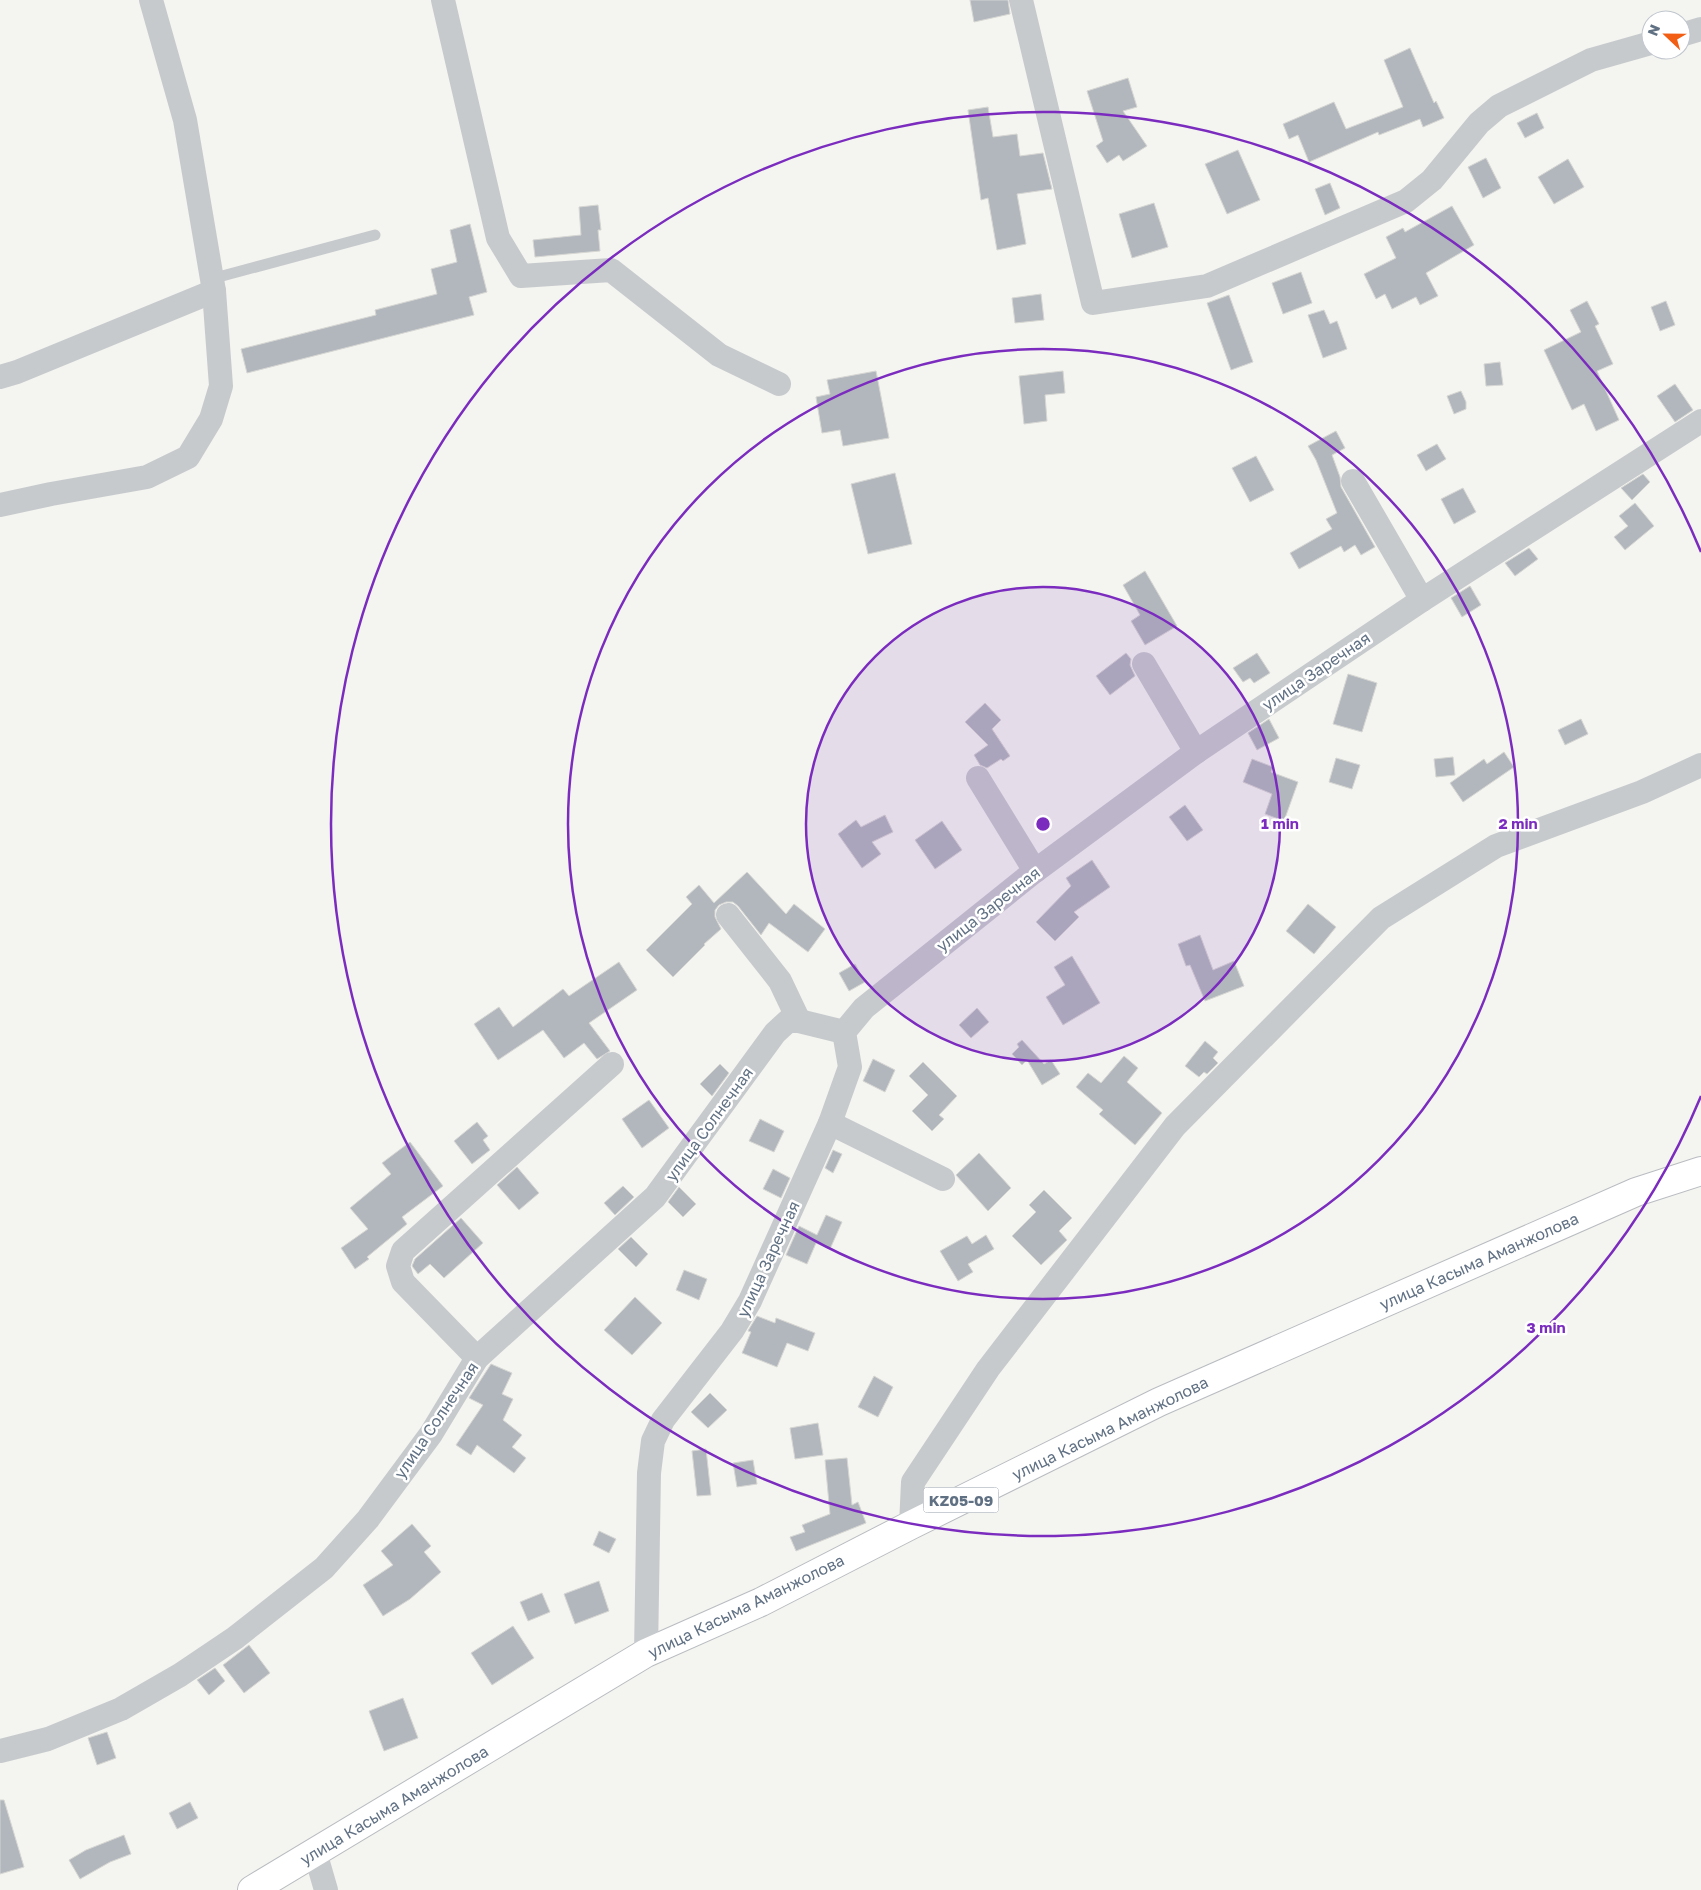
<svg xmlns="http://www.w3.org/2000/svg" width="1701" height="1890" font-family="'Golos Text',sans-serif">
  <style>
    .building { fill: #b1b7bd; stroke: #d6d6d3 }
    .lines { fill: none; stroke-linecap: round; stroke-linejoin: round }
    .primary-casing { stroke: #b9bcc0; stroke-width: 30 }
    .service { stroke: #c7cacd; stroke-width: 11 }
    .minor { stroke: #c7cacd; stroke-width: 24 }
    .primary { stroke: #fff; stroke-width: 28 }
    .ring { fill: none; stroke: #7b2cbf; stroke-width: 2.5 }
    .labels { text-anchor: middle; dominant-baseline: central; stroke-width: 5; stroke-linejoin: round; paint-order: stroke }
    .shield { fill: #fff; stroke: #909ca9; stroke-width: 1 }
    .shield-label { font-size: 15px; font-weight: bold; fill: #617184 }
    .street-label { font-size: 16px; fill: #617184; stroke: #fff }
    .centre { fill: #7b2cbf; stroke: #fff; stroke-width: 2.5 }
    .ring-label { font-size: 15px; text-anchor: middle; font-weight: bold; fill: #7b2cbf; stroke: #fff; stroke-width: 5; stroke-linejoin: round; paint-order: stroke }
  </style>
  <rect width="100%" height="100%" fill="#f4f5f0"/>
  <!-- building -->
  <g class="building">
    <path d="M970,0H1008L1010,14L974,22Z"/>
    <path d="M1410,48L1434,103L1436,101L1444,118L1423,127L1420,119L1379,135L1378,132L1309,162L1298,135L1289,139L1283,124L1334,102L1346,129L1403,107L1384,60Z"/>
    <path d="M1128,78L1137,107L1123,111L1147,146L1123,161L1119,155L1107,163L1096,146L1103,141L1087,91Z"/>
    <path d="M988,107L993,137L1017,134L1020,156L1043,153L1052,189L1017,194L1026,244L997,250L988,198L981,200L968,110Z"/>
    <path d="M1537,113L1544,128L1525,138L1517,123Z"/>
    <path d="M1238,150L1260,200L1227,214L1205,164Z"/>
    <path d="M1486,158L1501,188L1483,198L1468,167Z"/>
    <path d="M1568,159L1584,187L1554,204L1538,177Z"/>
    <path d="M1330,183L1340,208L1325,215L1315,189Z"/>
    <path d="M1154,203L1168,247L1132,258L1119,214Z"/>
    <path d="M598,205L601,230H598L600,251L535,257L533,240L581,235L579,207Z"/>
    <path d="M1452,206L1474,245L1426,273L1438,296L1420,305L1416,297L1392,309L1385,294L1376,299L1364,274L1396,258L1386,237L1403,228L1405,232Z"/>
    <path d="M470,224L487,292L469,297L474,315L247,373L241,349L376,315L375,310L437,294L431,269L457,262L450,230Z"/>
    <path d="M1301,272L1312,303L1283,314L1272,283Z"/>
    <path d="M1041,294L1044,320L1015,323L1012,298Z"/>
    <path d="M1229,295L1253,362L1231,370L1207,303Z"/>
    <path d="M1587,301L1599,324L1595,326L1613,364L1597,371L1619,420L1596,431L1584,404L1572,410L1544,350L1581,332L1570,310Z"/>
    <path d="M1666,301L1675,325L1660,331L1651,307Z"/>
    <path d="M1324,310L1330,324L1337,321L1347,349L1323,358L1308,315Z"/>
    <path d="M1500,362L1503,385L1486,386L1484,364Z"/>
    <path d="M876,371L889,438L843,446L840,430L822,433L816,397L830,394L827,380Z"/>
    <path d="M1063,371L1065,393L1045,395L1047,421L1024,424L1019,376Z"/>
    <path d="M1675,384L1693,410L1675,422L1657,396Z"/>
    <path d="M1461,391L1466,402V409L1454,414L1447,396Z"/>
    <path d="M1336,431L1345,448L1332,455L1340,477L1341,487L1375,547L1361,555L1355,545L1344,552L1341,546L1299,569L1290,553L1332,529L1326,519L1337,513L1316,460L1308,446Z"/>
    <path d="M1437,444L1446,459L1426,471L1417,455Z"/>
    <path d="M1256,456L1274,490L1250,502L1232,468Z"/>
    <path d="M895,473L912,544L868,554L851,484Z"/>
    <path d="M1643,474L1650,482L1632,500L1621,488Z"/>
    <path d="M1463,488L1476,512L1454,524L1441,499Z"/>
    <path d="M1635,503L1654,526L1625,550L1614,537L1628,526L1619,516Z"/>
    <path d="M1529,548L1538,559L1515,576L1505,563Z"/>
    <path d="M1145,571L1177,626L1145,645L1131,621L1140,615L1123,585Z"/>
    <path d="M1470,586L1481,605L1462,617L1451,598Z"/>
    <path d="M1126,653L1131,659L1130,665L1135,676L1110,695L1096,676Z"/>
    <path d="M1257,653L1270,673L1254,683L1250,678L1243,682L1233,668Z"/>
    <path d="M1348,674L1377,683L1362,732L1333,724Z"/>
    <path d="M985,703L1001,720L992,729L1010,756L1003,761L1001,759L987,768L980,765L974,755L988,745L965,722Z"/>
    <path d="M1269,719L1279,738L1257,750L1248,733Z"/>
    <path d="M1581,719L1588,734L1565,745L1558,730Z"/>
    <path d="M1504,752L1514,767L1463,802L1450,783L1484,759L1487,764Z"/>
    <path d="M1453,757L1455,775L1436,777L1434,759Z"/>
    <path d="M1336,758L1360,765L1352,789L1329,782Z"/>
    <path d="M1252,759L1273,767L1271,772L1298,782L1284,821L1265,814L1272,794L1243,782Z"/>
    <path d="M1185,805L1203,830L1187,841L1169,817Z"/>
    <path d="M885,815L893,832L872,842L881,854L862,868L838,834L856,820L861,827Z"/>
    <path d="M942,821L962,850L935,869L915,840Z"/>
    <path d="M1092,860L1110,887L1074,912L1079,917L1055,941L1036,922L1071,886L1066,878Z"/>
    <path d="M747,872L786,914L794,904L825,929L808,952L769,923L761,935L738,906L733,902H726L719,905L715,910V917L721,929L704,944L705,945L673,977L646,950L692,904L686,897L699,885L714,903Z"/>
    <path d="M1308,904L1336,927L1314,954L1286,931Z"/>
    <path d="M1200,935L1213,970L1234,961L1244,986L1205,1001L1190,965L1186,966L1178,944Z"/>
    <path d="M1072,956L1100,1003L1063,1025L1046,997L1065,985L1054,967Z"/>
    <path d="M619,962L637,990L589,1023L610,1051L597,1059L584,1043L564,1058L543,1030L498,1060L474,1024L499,1007L513,1027L563,989L569,996Z"/>
    <path d="M855,964L865,982L849,991L839,973Z"/>
    <path d="M977,1008L989,1022L971,1038L959,1025Z"/>
    <path d="M1022,1040L1044,1064L1051,1060L1060,1074L1042,1085L1027,1060L1022,1065L1012,1054L1019,1047L1017,1044Z"/>
    <path d="M1205,1041L1218,1052L1213,1058L1218,1063L1207,1074L1204,1072L1199,1077L1185,1066Z"/>
    <path d="M1124,1056L1138,1068L1127,1082L1162,1113L1135,1145L1099,1114L1103,1110L1076,1087L1088,1073L1101,1083Z"/>
    <path d="M873,1059L895,1070L885,1092L863,1081Z"/>
    <path d="M923,1062L957,1096L939,1115L944,1119L932,1131L912,1111L928,1095L909,1076Z"/>
    <path d="M720,1064L729,1073L712,1096L700,1084Z"/>
    <path d="M649,1100L669,1128L642,1148L622,1119Z"/>
    <path d="M760,1119L784,1131L774,1152L749,1141Z"/>
    <path d="M477,1122L488,1136L483,1140L490,1150L472,1164L454,1141Z"/>
    <path d="M410,1142L443,1186L402,1217L407,1224L367,1257L369,1259L355,1269L341,1248L368,1229L350,1208L391,1174L382,1163Z"/>
    <path d="M833,1150L842,1154L833,1173L825,1168Z"/>
    <path d="M979,1153L1011,1188L988,1211L956,1175Z"/>
    <path d="M517,1167L539,1193L519,1210L497,1185Z"/>
    <path d="M773,1169L790,1178L781,1198L763,1189Z"/>
    <path d="M623,1186L634,1197L615,1215L604,1203Z"/>
    <path d="M679,1187L696,1204L683,1217L668,1202Z"/>
    <path d="M1044,1190L1072,1218L1059,1231L1067,1240L1041,1265L1012,1236L1036,1212L1029,1205Z"/>
    <path d="M826,1215L842,1222L830,1249L816,1243L807,1264L786,1255L799,1226L817,1235Z"/>
    <path d="M461,1218L483,1243L444,1278L430,1264L418,1274L412,1266L415,1259Z"/>
    <path d="M986,1235L994,1249L968,1264L973,1272L958,1281L940,1251L967,1236L972,1244Z"/>
    <path d="M631,1237L648,1254L636,1267L618,1249Z"/>
    <path d="M684,1270L707,1279L699,1300L676,1290Z"/>
    <path d="M635,1297L662,1323L632,1355L604,1330Z"/>
    <path d="M757,1316L775,1323L776,1318L815,1333L808,1351L787,1343L777,1367L742,1353L751,1332L748,1331L749,1329Z"/>
    <path d="M491,1364L512,1373L502,1394L513,1399L503,1420L522,1435L512,1447L526,1458L514,1473L477,1445L471,1455L456,1445L483,1405L469,1398Z"/>
    <path d="M874,1376L893,1387L878,1417L858,1407Z"/>
    <path d="M710,1393L727,1410L708,1428L691,1412Z"/>
    <path d="M818,1423L823,1455L795,1459L790,1428Z"/>
    <path d="M706,1449L711,1495L697,1496L692,1451Z"/>
    <path d="M847,1458L852,1505L858,1502L866,1523L796,1551L790,1537L805,1532L802,1525L830,1514L825,1460Z"/>
    <path d="M753,1460L757,1484L737,1487L733,1463Z"/>
    <path d="M412,1524L431,1546L424,1552L441,1572L410,1599L383,1616L363,1585L393,1565L381,1551Z"/>
    <path d="M599,1531L616,1539L609,1553L593,1545Z"/>
    <path d="M599,1581L609,1611L575,1624L564,1594Z"/>
    <path d="M542,1593L550,1612L528,1621L520,1602Z"/>
    <path d="M513,1626L534,1658L492,1685L471,1653Z"/>
    <path d="M249,1645L270,1673L244,1693L223,1665Z"/>
    <path d="M215,1668L225,1681L209,1695L197,1680Z"/>
    <path d="M403,1698L418,1738L384,1751L369,1711Z"/>
    <path d="M107,1732L116,1758L97,1765L88,1738Z"/>
    <path d="M0,1800H4L24,1867L0,1874Z"/>
    <path d="M190,1802L198,1818L177,1829L169,1813Z"/>
    <path d="M124,1835L131,1854L110,1862L80,1879L69,1860L86,1850Z"/>
  </g>
  <g class="lines">
    <defs>
      <path id="primary" d="M252,1890L646,1653L761,1602L911,1525L1159,1402L1636,1192L1701,1171"/>
    </defs>
    <!-- primary casing -->
    <use href="#primary" class="primary-casing"/>
    <!-- service -->
    <path class="service" d="M211,279L375,235"/>
    <!-- minor -->
    <g class="minor">
      <path d="M443,0L498,238L521,276L611,270L719,355L779,384"/>
      <path d="M1021,0L1093,303L1207,286L1406,201L1432,180L1479,123L1499,106L1591,60L1651,43"/>
      <path d="M1681,35L1701,29"/>
      <path d="M0,377L17,372L214,291"/>
      <path d="M1353,481L1422,600"/>
      <path d="M0,505L51,494L147,477L188,457L211,419L221,386L214,291L185,120L151,0"/>
      <path d="M1144,664L1196,752"/>
      <path d="M978,778L1035,871"/>
      <path d="M728,915L780,981L799,1021"/>
      <path d="M830,1123L943,1179"/>
      <path d="M477,1358L403,1282L398,1266L403,1251L612,1064"/>
      <path d="M911,1525L913,1482L988,1369L1175,1126L1381,918L1496,846L1642,792L1701,765"/>
      <path d="M646,1653L649,1473L653,1441L663,1420L732,1331L750,1301L830,1123L850,1067L844,1032L864,1008L1035,871L1196,752L1422,600L1701,421"/>
      <path d="M0,1751L48,1739L121,1709L180,1675L235,1638L324,1568L368,1519L431,1434L477,1358L655,1197L775,1033L788,1021H799L844,1032"/>
      <path d="M315,1852L326,1890"/>
    </g>
    <!-- primary -->
    <use href="#primary" class="primary"/>
  </g>
  <!-- distance rings -->
  <circle cx="1043" cy="824" r="237" fill="#7b2cbf" fill-opacity=".12"/>
  <g class="ring">
    <circle cx="1043" cy="824" r="237"/>
    <circle cx="1043" cy="824" r="475"/>
    <path d="M1701 1096A712 712 0 1 1 1701 552"/>
  </g>
  <g class="labels">
    <!-- shield labels -->
    <rect class="shield" x="923.5" y="1487.5" width="75" height="25" rx="4"/>
    <g class="shield-label">
      <text x="961" y="1500">KZ05-09</text>
    </g>
    <!-- street labels -->
    <g class="street-label">
      <text transform="translate(1316 671) rotate(-34)">улица Заречная</text>
      <text transform="translate(988 909) rotate(-38)">улица Заречная</text>
      <text transform="translate(709 1124) rotate(-54)">улица Солнечная</text>
      <text transform="translate(768 1259) rotate(-65)">улица Заречная</text>
      <text transform="translate(1479 1261) rotate(-24)">улица Касыма Аманжолова</text>
      <text transform="translate(436 1420) rotate(-56)">улица Солнечная</text>
      <text transform="translate(1110 1428) rotate(-26)">улица Касыма Аманжолова</text>
      <text transform="translate(746 1606) rotate(-26)">улица Касыма Аманжолова</text>
      <text transform="translate(394 1805) rotate(-31)">улица Касыма Аманжолова</text>
    </g>
  </g>
  <circle cx="1043" cy="824" r="8" class="centre"/>
  <g class="ring-label">
    <text x="1280" y="829">1 min</text>
    <text x="1518" y="829">2 min</text>
    <text x="1546" y="1333">3 min</text>
  </g>
  <!-- north arrow -->
  <g transform="translate(1666 35) rotate(292)"><circle r="24" fill="#ffffff" stroke="#c0c6ce"/>
  <path d="M0-4L9 19L0 12L-9 19Z" fill="#f15e14"/>
  <text y="-8" font-size="14" font-weight="bold" text-anchor="middle" fill="#617184">N</text>
  </g>
</svg>
